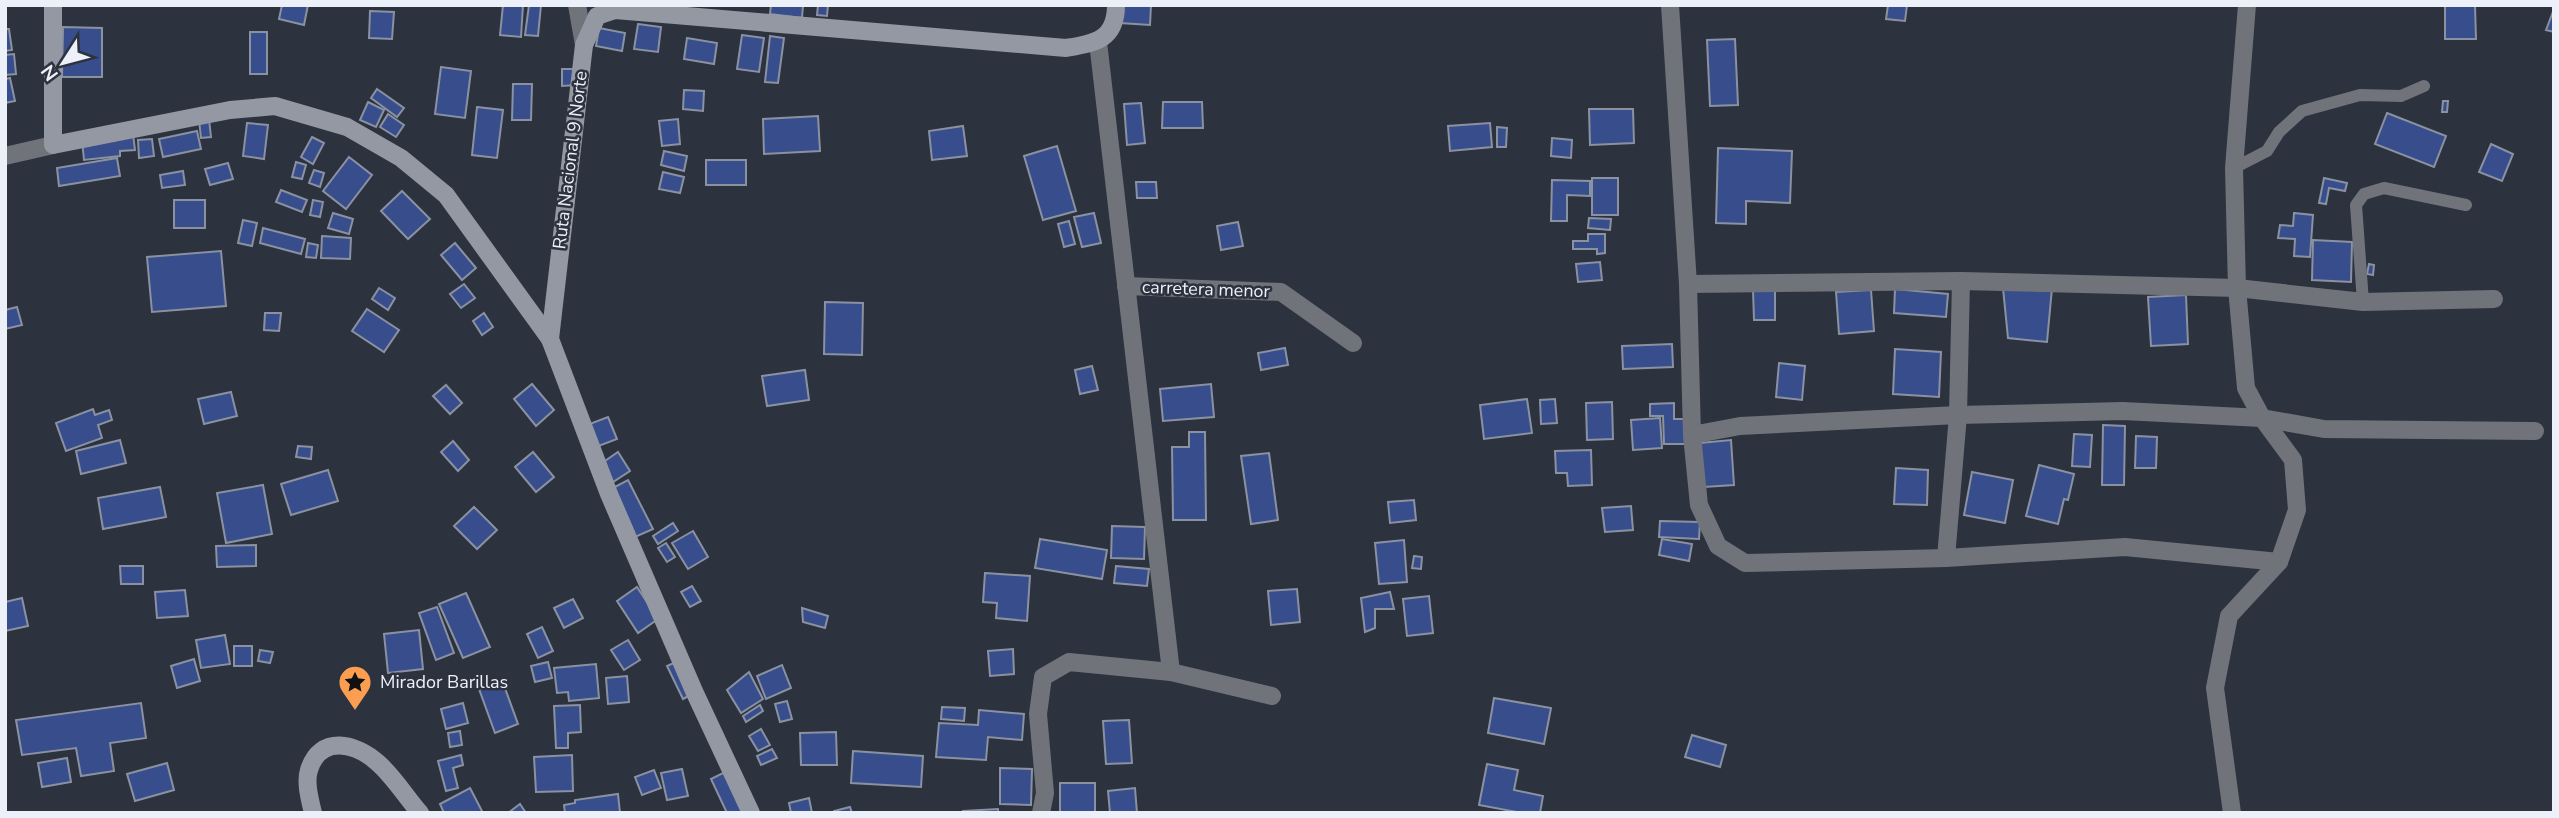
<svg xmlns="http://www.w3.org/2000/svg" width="2559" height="818" font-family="'Nunito Sans',sans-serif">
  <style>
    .building { fill: #384d8c; stroke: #8a91a0; stroke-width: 2 }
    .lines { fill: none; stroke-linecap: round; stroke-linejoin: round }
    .lane { stroke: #70737a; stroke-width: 12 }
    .street { stroke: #70737a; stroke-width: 18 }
    .secondary { stroke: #9398a2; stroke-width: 18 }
    .labels { text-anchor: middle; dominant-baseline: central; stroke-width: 5; stroke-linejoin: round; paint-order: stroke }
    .street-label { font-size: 18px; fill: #ecf0f8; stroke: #2c323e }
    .poi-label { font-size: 18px; fill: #ecf0f8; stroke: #2c323e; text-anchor: start }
  </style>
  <rect width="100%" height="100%" fill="#2c323e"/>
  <!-- building -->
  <g class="building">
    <path d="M282,5H308L304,25L279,19Z"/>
    <path d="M503,5H523L521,37L500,35Z"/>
    <path d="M529,5H541L538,36L525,35Z"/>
    <path d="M771,5H803L802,18L770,14Z"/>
    <path d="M818,5H828L827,16L817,15Z"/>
    <path d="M1121,5H1151L1150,25L1120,23Z"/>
    <path d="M1888,5H1907L1905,21L1886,19Z"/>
    <path d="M2445,5H2475L2476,39H2445Z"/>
    <path d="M2554,9V32L2546,30Z"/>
    <path d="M370,11L394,12L392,39L369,38Z"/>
    <path d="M638,24L661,27L658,52L634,49Z"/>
    <path d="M63,27L102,28V77H62Z"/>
    <path d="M599,28L625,33L622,51L596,46Z"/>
    <path d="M5,29H9L12,50L5,51Z"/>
    <rect x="250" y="32" width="17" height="42"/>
    <path d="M742,35L764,38L759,72L737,69Z"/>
    <path d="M770,36L784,38L778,83L765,82Z"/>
    <path d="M687,38L717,43L714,64L684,59Z"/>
    <path d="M1735,39L1738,105L1710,106L1707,40Z"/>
    <path d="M14,54L16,74L5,75V55Z"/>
    <path d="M441,67L471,71L465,118L435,114Z"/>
    <path d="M562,69H577V85L562,86Z"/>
    <path d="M10,78L15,101L5,103V79Z"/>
    <path d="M513,84H532L531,120H512Z"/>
    <path d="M377,89L404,108L397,117L371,98Z"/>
    <path d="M684,90L704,91L703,111L683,109Z"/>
    <path d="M2443,101H2448L2447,112H2442Z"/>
    <path d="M368,102L384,110L376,127L360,120Z"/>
    <path d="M1163,102H1202L1203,128H1162Z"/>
    <path d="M1141,103L1145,143L1127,145L1124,104Z"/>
    <path d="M477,107L503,110L497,158L472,155Z"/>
    <path d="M1589,109H1633L1634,143L1590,145Z"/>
    <path d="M2387,113L2446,136L2434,167L2375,144Z"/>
    <path d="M388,114L404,125L396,137L380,127Z"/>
    <path d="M818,116L820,151L764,154L763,119Z"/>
    <path d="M209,119L211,137L201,138L199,120Z"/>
    <path d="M678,119L680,144L662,146L659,121Z"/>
    <path d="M247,123L268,125L264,159L243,156Z"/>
    <path d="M1490,123L1492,147L1450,151L1448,126Z"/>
    <path d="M963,126L967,156L932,160L929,131Z"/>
    <path d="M1497,127L1507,128L1506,147H1497Z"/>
    <path d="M197,131L201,149L163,157L159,139Z"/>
    <path d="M133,134L135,150L120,151V156L84,160L82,140Z"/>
    <path d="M312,137L324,143L313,164L301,157Z"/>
    <path d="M1552,138L1572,140L1571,158L1551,156Z"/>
    <path d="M152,139L154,156L139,158L138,140Z"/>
    <path d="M2491,144L2513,154L2502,181L2479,172Z"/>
    <path d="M1057,146L1076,211L1043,220L1024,156Z"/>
    <path d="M1718,148L1792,151L1790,203L1746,201V224L1716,223Z"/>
    <path d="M664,151L687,156L684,171L661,165Z"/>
    <path d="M349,157L372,175L346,209L323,191Z"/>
    <path d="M117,158L120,176L59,186L57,168Z"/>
    <rect x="706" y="160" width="40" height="25"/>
    <path d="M296,162L306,165L302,179L292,177Z"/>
    <path d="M228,163L233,179L210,185L205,169Z"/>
    <path d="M314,170L324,173L320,187L309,183Z"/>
    <path d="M183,171L185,185L162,188L160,175Z"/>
    <path d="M663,172L684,177L680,193L659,189Z"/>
    <rect x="1592" y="178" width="26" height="37"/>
    <path d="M2324,178L2347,183L2345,191L2329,188L2326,204L2319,203Z"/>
    <path d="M1552,180L1590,181V196L1567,195V221H1551Z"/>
    <path d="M1136,182H1156L1157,198H1137Z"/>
    <path d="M281,190L307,200L302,212L276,202Z"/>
    <path d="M402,191L430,219L408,239L381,211Z"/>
    <rect x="174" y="200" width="31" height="28"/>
    <path d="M313,200L323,202L320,217L310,215Z"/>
    <path d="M333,213L353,219L349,234L328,228Z"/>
    <path d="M1094,213L1101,243L1082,247L1074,217Z"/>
    <path d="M2294,213L2313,215L2310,257L2294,256L2295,239L2278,238L2280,225L2293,226Z"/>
    <path d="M1589,218L1611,219L1610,230L1588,228Z"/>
    <path d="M243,220L257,223L252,246L238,243Z"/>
    <path d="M1069,221L1075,244L1064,247L1058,224Z"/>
    <path d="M1238,222L1243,246L1221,250L1217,226Z"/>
    <path d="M263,228L305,239L301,254L260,243Z"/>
    <path d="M1588,234H1605V253L1597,254V249H1573V241H1588Z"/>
    <path d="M322,236L351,238L350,259L321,258Z"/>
    <path d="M2313,240L2352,242L2351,282L2312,280Z"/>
    <path d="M308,243L318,245L316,258L306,257Z"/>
    <path d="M455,243L476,268L462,280L441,255Z"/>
    <path d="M221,251L226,306L152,312L147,257Z"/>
    <path d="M1600,262L1602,280L1578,282L1576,264Z"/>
    <path d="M2369,264L2374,265L2373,275L2367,274Z"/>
    <path d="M464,284L475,298L461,308L450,294Z"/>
    <path d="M379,288L395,298L388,310L372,299Z"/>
    <path d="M2003,288H2052L2047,342L2008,338Z"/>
    <path d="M1895,289L1948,294L1946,317L1894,313Z"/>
    <path d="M1753,290H1775V320H1754Z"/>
    <path d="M1871,290L1874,331L1839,334L1836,292Z"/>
    <path d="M2186,295L2188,344L2151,346L2148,297Z"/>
    <path d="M825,302L863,303L862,355L824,354Z"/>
    <path d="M17,307L22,325L5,329V310Z"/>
    <path d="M367,309L399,330L384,352L352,331Z"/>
    <path d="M265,313H281L279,331L264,330Z"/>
    <path d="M484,313L493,327L482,335L473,321Z"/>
    <path d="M1672,344L1673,367L1623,369L1622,346Z"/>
    <path d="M1285,348L1288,365L1261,370L1258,353Z"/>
    <path d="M1895,349L1941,352L1939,397L1893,394Z"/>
    <path d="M1779,363L1805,366L1802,400L1776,397Z"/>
    <path d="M1092,366L1098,390L1080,394L1075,370Z"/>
    <path d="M805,370L809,400L767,406L762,376Z"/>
    <path d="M532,384L554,410L536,426L514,399Z"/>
    <path d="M1211,384L1214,417L1163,421L1160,389Z"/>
    <path d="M446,385L462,403L450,414L433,396Z"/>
    <path d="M231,392L237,416L204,424L198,399Z"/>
    <path d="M1527,399L1532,433L1484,439L1480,405Z"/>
    <path d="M1555,399L1557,423L1541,424L1540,400Z"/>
    <path d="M1612,402L1613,439L1587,440L1586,403Z"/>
    <path d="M1674,403V419H1684L1685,444H1664L1663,416H1650V404Z"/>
    <path d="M93,409L95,415L109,410L112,420L98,425L102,438L66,451L56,423Z"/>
    <path d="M608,417L617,439L596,447L587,425Z"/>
    <path d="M1660,418L1662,448L1633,450L1631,420Z"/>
    <path d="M2103,425L2125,426L2124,485H2102Z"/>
    <path d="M1189,432H1205L1206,520H1173L1172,447H1189Z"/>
    <path d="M2074,434L2092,435L2090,467L2072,466Z"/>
    <path d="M2136,436L2157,437L2156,468H2135Z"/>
    <path d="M120,440L126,463L81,474L76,451Z"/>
    <path d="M1731,440L1734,485L1704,487L1700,443Z"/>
    <path d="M453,441L469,460L458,471L441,452Z"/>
    <path d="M298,446L312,447L311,459L296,457Z"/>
    <path d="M1591,450L1592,485L1568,486L1567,473H1556L1555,451Z"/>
    <path d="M533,452L554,477L536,492L515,467Z"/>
    <path d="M618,452L630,471L613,482L602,463Z"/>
    <path d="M1269,453L1278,520L1251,524L1241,456Z"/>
    <path d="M2039,465L2074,474L2068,500L2064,499L2058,524L2026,516Z"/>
    <path d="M1896,468L1928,470L1927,505L1894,504Z"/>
    <path d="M328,470L338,501L291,515L281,484Z"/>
    <path d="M1972,472L2013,480L2005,523L1964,515Z"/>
    <path d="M628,480L653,529L635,537L611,489Z"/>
    <path d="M263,485L272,534L226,543L217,493Z"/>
    <path d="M160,487L166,517L103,529L98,498Z"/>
    <path d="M1414,500L1416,520L1390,523L1388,502Z"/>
    <path d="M1631,506L1633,530L1605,532L1602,508Z"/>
    <path d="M474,507L497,530L477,549L454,526Z"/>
    <path d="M1660,521L1700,522L1699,539L1659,537Z"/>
    <path d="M673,523L678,531L658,544L653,536Z"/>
    <path d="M1112,526L1145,527L1144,559L1111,558Z"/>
    <path d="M693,531L708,557L688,569L672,543Z"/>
    <path d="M1040,539L1107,550L1102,579L1035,568Z"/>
    <path d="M1662,539L1692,544L1689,561L1659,555Z"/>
    <path d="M1404,540L1407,582L1379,584L1375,543Z"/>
    <path d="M666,543L675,557L667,562L658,548Z"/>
    <path d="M256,545V566L217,567L216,546Z"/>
    <path d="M1414,556L1422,557L1421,569L1412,568Z"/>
    <path d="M120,566H143V584H121Z"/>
    <path d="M1116,566L1149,569L1147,586L1114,583Z"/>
    <path d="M985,573L1030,576L1027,621L996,618L997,603L983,602Z"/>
    <path d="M692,586L701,601L690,607L681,592Z"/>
    <path d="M637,587L658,619L638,633L617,601Z"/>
    <path d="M1297,589L1300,622L1271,625L1268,591Z"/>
    <path d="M185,590L188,616L157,618L155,592Z"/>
    <path d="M1390,592L1394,609H1375V628L1365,632L1361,598Z"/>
    <path d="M466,593L490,647L463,658L439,604Z"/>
    <path d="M1429,596L1433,633L1407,636L1403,599Z"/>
    <path d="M22,598L28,626L5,631V602Z"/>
    <path d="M573,599L583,618L564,628L554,608Z"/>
    <path d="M437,607L454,653L436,660L419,613Z"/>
    <path d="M802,608L828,616L825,628L803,622Z"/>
    <path d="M542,627L553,651L538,658L527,634Z"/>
    <path d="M419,630L423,669L388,673L384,634Z"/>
    <path d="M225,635L230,664L201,668L196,640Z"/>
    <path d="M628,640L640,660L624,670L611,650Z"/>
    <rect x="234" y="646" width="18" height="20"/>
    <path d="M1013,649L1014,674L990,676L988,651Z"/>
    <path d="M260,650L273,652L270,663L258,661Z"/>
    <path d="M194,659L200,681L177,688L171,666Z"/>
    <path d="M678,661L694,693L683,699L667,666Z"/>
    <path d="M548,662L552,678L535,682L531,666Z"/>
    <path d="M596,664L599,698L569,701L568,692L557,693L554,668Z"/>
    <path d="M782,665L791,688L766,699L757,676Z"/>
    <path d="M749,672L763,699L741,713L727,690Z"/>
    <path d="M627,676L629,702L608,704L606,678Z"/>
    <path d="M502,680L518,724L495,733L479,689Z"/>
    <path d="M1494,698L1551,708L1544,744L1488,733Z"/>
    <path d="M787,701L792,719L780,722L775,704Z"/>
    <path d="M141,703L146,738L110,743L114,771L81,776L76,748L22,755L16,720Z"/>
    <path d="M463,703L468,723L446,729L441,709Z"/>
    <path d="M580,705L581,732L568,733V748H556L554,706Z"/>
    <path d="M760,705L763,711L746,722L743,716Z"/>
    <path d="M942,707L965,708L964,721L941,719Z"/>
    <path d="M979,710L1024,714L1022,740L988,737L986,760L936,757L939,723L978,725Z"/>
    <path d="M1129,720L1132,763L1106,764L1103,721Z"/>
    <path d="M761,729L770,745L758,751L749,736Z"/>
    <path d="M460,731L462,745L450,747L448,733Z"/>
    <path d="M836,732L837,765H801L800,733Z"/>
    <path d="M1692,735L1726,745L1720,767L1685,757Z"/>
    <path d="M772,749L777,758L761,765L757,756Z"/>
    <path d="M853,751L923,756L921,787L851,783Z"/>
    <path d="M461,755L463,765L453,768L458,788L446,791L438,761Z"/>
    <path d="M572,755L573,791L536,792L534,757Z"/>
    <path d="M67,758L71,782L42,787L38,763Z"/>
    <path d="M167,763L174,790L135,801L127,774Z"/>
    <path d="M1487,764L1518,770L1514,790L1543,796L1540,813H1522L1479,805Z"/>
    <path d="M1000,768L1032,769L1031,805L1000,804Z"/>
    <path d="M682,769L688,796L667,800L661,773Z"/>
    <path d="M654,770L661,788L642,795L635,777Z"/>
    <path d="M725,772L744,810L739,813H727L711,779Z"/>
    <rect x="1060" y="783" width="35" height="30"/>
    <path d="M470,788L483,813H444L440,804Z"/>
    <path d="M1135,788L1137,813H1110L1108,791Z"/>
    <path d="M618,794L620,813H565L564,805L575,803V800Z"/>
    <path d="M809,798L812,813H791L789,803Z"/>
    <path d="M520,804L526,813H508Z"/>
    <path d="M850,807L852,813H834V811Z"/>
    <path d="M998,809V813H963V811Z"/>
  </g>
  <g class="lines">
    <!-- lane -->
    <g class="lane">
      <path d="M2234,168L2267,151L2279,132L2302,111L2360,95L2401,96L2424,86"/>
      <path d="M2363,302L2356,205L2364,194L2384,188L2466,205"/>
    </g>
    <!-- street -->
    <g class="street">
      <path d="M577,5L584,45"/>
      <path d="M1670,5L1688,284L1692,435L1699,505L1718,546L1745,563L1946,558L2125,547L2279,562"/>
      <path d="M1098,42L1171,672"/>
      <path d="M5,156L53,145"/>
      <path d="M1688,284L1961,281L2237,288L2363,302L2494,299"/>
      <path d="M1126,286L1281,292L1353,343"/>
      <path d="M1692,435L1740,426L1958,415L2123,411L2262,418L2324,429L2535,431"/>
      <path d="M1946,558L1958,415L1961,281"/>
      <path d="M1041,813L1045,793L1038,714L1043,677L1069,662L1171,672L1272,696"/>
      <path d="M2232,813L2215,688L2229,616L2279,562L2297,510L2293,460L2262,418L2246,388L2237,288L2234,168L2247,5"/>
    </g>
    <!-- secondary -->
    <g class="secondary">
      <path d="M53,5V145L230,110L275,106L347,127L401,158L446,195L550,339"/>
      <path d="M313,813C310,800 305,783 309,770C320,734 356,743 378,763C394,777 406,797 420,813"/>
      <path d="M751,813L694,691L609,494L550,339L584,45L597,16L615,10L1066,48C1095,43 1116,40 1116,5"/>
    </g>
  </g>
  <!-- icons -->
  <defs>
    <symbol id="sight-pin" viewBox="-11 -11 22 30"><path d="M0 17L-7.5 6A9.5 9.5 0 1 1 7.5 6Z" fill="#fb9e51" stroke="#2c323e"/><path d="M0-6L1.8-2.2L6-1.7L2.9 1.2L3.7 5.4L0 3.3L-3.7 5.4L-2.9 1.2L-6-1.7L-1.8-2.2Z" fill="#111"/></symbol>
  </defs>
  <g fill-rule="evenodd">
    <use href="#sight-pin" x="336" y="663" width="38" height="52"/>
  </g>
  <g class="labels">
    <!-- street labels -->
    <g class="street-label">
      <text transform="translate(570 160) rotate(-83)">Ruta Nacional 9 Norte</text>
      <text transform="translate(1206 289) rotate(2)">carretera menor</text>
    </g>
    <!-- poi labels -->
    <g class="poi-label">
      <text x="380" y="682">Mirador Barillas</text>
    </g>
  </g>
  <!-- border -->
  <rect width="2559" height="818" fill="none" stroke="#ecf0f8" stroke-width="14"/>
  <!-- north arrow -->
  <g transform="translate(63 63) rotate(234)" stroke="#2c323e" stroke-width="5" paint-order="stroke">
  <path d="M0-5L12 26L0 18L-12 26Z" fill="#ecf0f8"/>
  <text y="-10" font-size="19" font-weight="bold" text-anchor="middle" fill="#ecf0f8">N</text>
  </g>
</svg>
